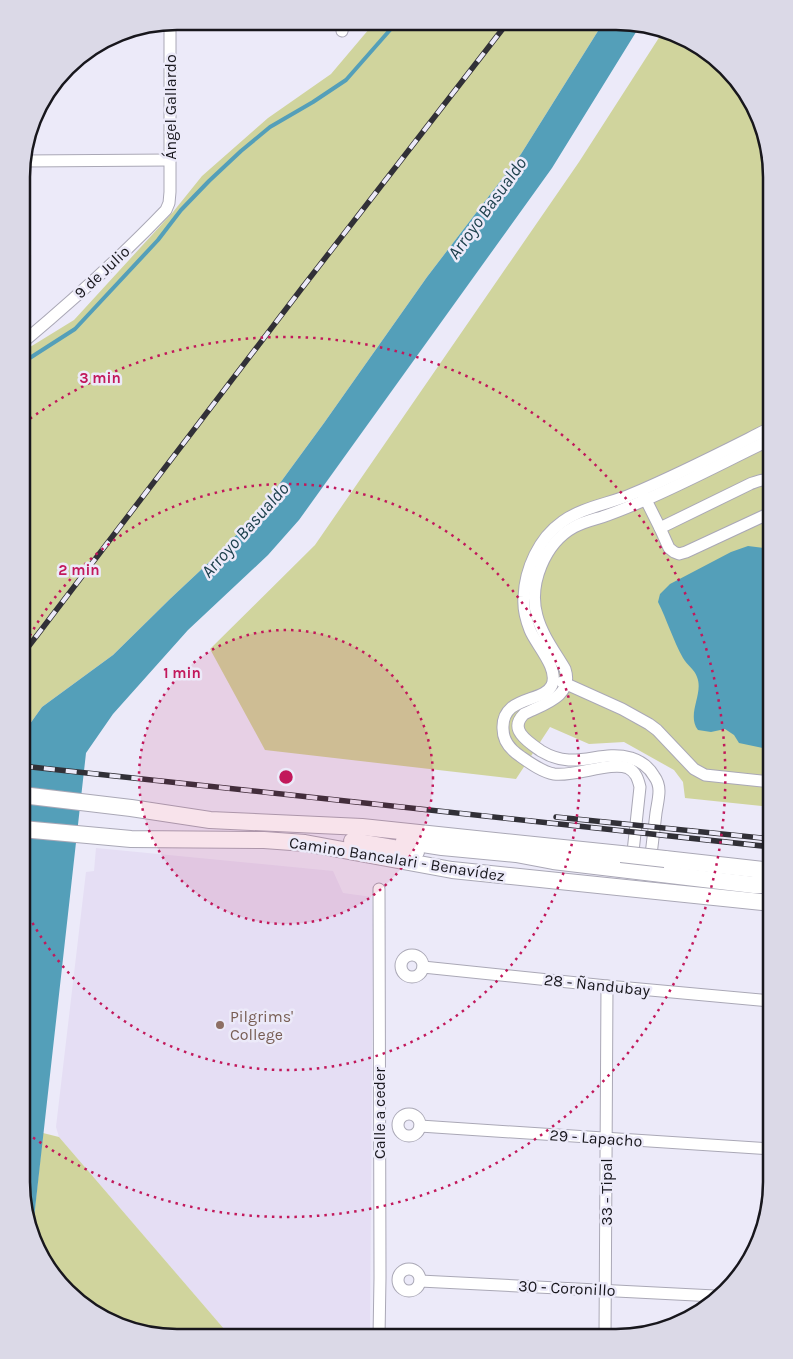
<svg xmlns="http://www.w3.org/2000/svg" width="793" height="1359" font-family="Karla,sans-serif">
  <style>
    .education { fill: #e5def4 }
    .green { fill: #d0d49d }
    .water { fill: #549fb9 }
    .lines { fill: none; stroke-linecap: round; stroke-linejoin: round }
    .stream { stroke: #549fb9; stroke-width: 4 }
    .street-casing { stroke: #aaa8b6; stroke-width: 13 }
    .secondary-casing { stroke: #aaa8b6; stroke-width: 18 }
    .street { stroke: #fff; stroke-width: 11 }
    .secondary { stroke: #fff; stroke-width: 16 }
    .rail-casing { stroke: #313037; stroke-width: 5.5 }
    .rail { stroke: #eceaf9; stroke-width: 4; stroke-dasharray: 11; stroke-linecap: butt }
    .secondary-bridge-casing { stroke: #aaa8b6; stroke-width: 18; stroke-linecap: butt }
    .secondary-bridge { stroke: #fff; stroke-width: 16 }
    .ring { fill: none; stroke: #c2185b; stroke-width: 2.5; stroke-dasharray: 2.5 5 }
    .education-dot { fill: #8d6e63; stroke: #eceaf9; stroke-width: 2 }
    .labels { text-anchor: middle; dominant-baseline: central; stroke-width: 5; stroke-linejoin: round; paint-order: stroke }
    .street-label { font-size: 16px; fill: #18171d; stroke: #eceaf9 }
    .education-label { font-size: 16px; fill: #785e54; stroke: #eceaf9; text-anchor: start }
    .water-label { font-size: 18px; font-style: italic; fill: #1e414d; stroke: #eceaf9 }
    .rim { fill: none; stroke: #18171d; stroke-width: 2.5 }
    .centre { fill: #c2185b; stroke: #eceaf9; stroke-width: 2.5 }
    .ring-label { font-size: 15px; text-anchor: middle; font-weight: bold; fill: #c2185b; stroke: #eceaf9; stroke-width: 5; stroke-linejoin: round; paint-order: stroke }
  </style>
  <rect width="100%" height="100%" fill="#eceaf9"/>
  <!-- education -->
  <path class="education" d="M96,848L333,871L343,893L372,897L373,923L370,1337H231L59,1137L56,1127L86,872L94,871Z"/>
  <!-- green -->
  <g class="green">
    <path d="M375,22L603,23L521,154L427,277L324,423L261,509L219,553L171,598L113,655L42,707L22,735V352L74,320L173,212L202,176L268,118L331,74Z"/>
    <path d="M662,33L711,54L760,117L772,177V807L685,798L683,782L674,770L624,742L589,744L550,727L516,779L265,750L210,649L315,545L579,162Z"/>
    <path d="M43,1133L59,1137L231,1337L157,1336L82,1306L33,1242L32,1236Z"/>
  </g>
  <!-- water -->
  <g class="water">
    <path d="M603,23H637L641,24L552,168L299,520L268,555L188,630L113,714L86,753L32,1236L21,1182L22,735L42,707L113,655L171,598L219,553L261,509L324,423L427,277L521,154Z"/>
    <path d="M748,546L772,549V750L739,743L734,735L725,729L711,732L698,730C686,714 704,694 697,677C695,670 687,665 683,658C673,640 667,620 658,602L660,594L670,584L731,552Z"/>
  </g>
  <g class="lines">
    <!-- stream -->
    <path class="stream" d="M22,363L75,329L158,240L181,210L209,181L241,151L270,127L313,102L346,80L397,22"/>
    <defs>
      <g id="street">
        <path d="M342,31L344,22"/>
        <path d="M23,161L170,160"/>
        <path d="M22,343C72,301 121,257 166,210L169,203L170,192V22"/>
        <path d="M643,494L660,528L669,548L674,552L679,554L686,552L772,512"/>
        <path d="M660,528L750,484C758,481 765,477 772,484"/>
        <path d="M562,682L622,709L649,724L657,730L694,769L705,775L772,782"/>
        <path d="M632,861L640,787C638,779 636,772 628,768C611,761 575,777 554,774C542,772 530,763 520,756C511,750 503,741 503,729C501,695 544,703 552,685C559,668 536,645 530,630C526,620 523,608 524,597C525,569 539,538 562,522C582,507 609,504 632,494C680,474 726,450 772,427"/>
        <path d="M650,863C652,846 654,830 656,813C657,806 659,798 659,791C659,786 657,780 654,776C649,767 640,761 631,758C598,749 576,772 541,751C534,746 526,741 521,734C515,726 519,719 524,714C544,704 574,696 565,669C555,652 542,635 537,616C528,584 545,543 574,527C583,522 592,520 602,517C617,512 631,506 645,500C687,482 730,459 772,439"/>
        <path d="M379,889L380,1278L379,1337"/>
        <circle cx="412" cy="966" r="11"/>
        <path d="M423,967L607,986L771,1001"/>
        <circle cx="409" cy="1125" r="11"/>
        <path d="M420,1126L771,1149"/>
        <circle cx="409" cy="1280" r="11"/>
        <path d="M420,1281L715,1296"/>
        <path d="M605,1338L607,986"/>
      </g>
      <g id="secondary">
        <path d="M22,795L131,808L210,820L362,827L621,854"/>
        <path d="M22,829L131,839L264,840L305,843L452,870L771,903"/>
        <path d="M352,841L416,852"/>
        <path d="M404,841L442,847L516,854L553,861L754,885H772"/>
        <path d="M665,859L772,871"/>
      </g>
    </defs>
    <!-- street casing -->
    <use href="#street" class="street-casing"/>
    <!-- secondary casing -->
    <use href="#secondary" class="secondary-casing"/>
    <!-- street -->
    <use href="#street" class="street"/>
    <!-- secondary -->
    <use href="#secondary" class="secondary"/>
    <defs>
      <g id="rail">
        <path d="M22,655L302,288L508,22"/>
        <path d="M22,766L772,847"/>
        <path d="M556,817L772,839"/>
      </g>
    </defs>
    <!-- rail casing -->
    <use href="#rail" class="rail-casing"/>
    <!-- rail -->
    <use href="#rail" class="rail"/>
    <defs>
      <path id="secondary-bridge" d="M621,854L665,859"/>
    </defs>
    <!-- secondary-bridge casing -->
    <use href="#secondary-bridge" class="secondary-bridge-casing"/>
    <!-- secondary-bridge -->
    <use href="#secondary-bridge" class="secondary-bridge"/>
  </g>
  <!-- distance rings -->
  <circle cx="286" cy="777" r="147" fill="#c2185b" fill-opacity=".12"/>
  <g class="ring">
    <circle cx="286" cy="777" r="147"/>
    <path d="M23 649A293 293 0 1 1 23 905"/>
    <path d="M24 423A440 440 0 1 1 24 1131"/>
  </g>
  <!-- markers -->
  <circle class="education-dot" cx="220" cy="1025" r="5"/>
  <g class="labels">
    <!-- street labels -->
    <g class="street-label">
      <text transform="translate(170 107) rotate(-90)">Ángel Gallardo</text>
      <text transform="translate(102 272) rotate(-43)">9 de Julio</text>
      <text transform="translate(397 859) rotate(9)">Camino Bancalari - Benavídez</text>
      <text transform="translate(597 985) rotate(6)">28 - Ñandubay</text>
      <text transform="translate(379 1113) rotate(-90)">Calle a ceder</text>
      <text transform="translate(596 1138) rotate(4)">29 - Lapacho</text>
      <text transform="translate(606 1192) rotate(-90)">33 - Tipal</text>
      <text transform="translate(567 1288) rotate(3)">30 - Coronillo</text>
    </g>
    <!-- education labels -->
    <g class="education-label">
      <text x="230" y="1016">Pilgrims'<tspan x="230" dy="18">College</tspan></text>
    </g>
    <!-- water labels -->
    <g class="water-label">
      <text transform="translate(487 208) rotate(-54)">Arroyo Basualdo</text>
      <text transform="translate(245 530) rotate(-48)">Arroyo Basualdo</text>
    </g>
  </g>
  <!-- crop -->
  <path d="M0 0H793V1359H0ZM177 30H616A147 147 0 0 1 763 177V1182A147 147 0 0 1 616 1329H177A147 147 0 0 1 30 1182V177A147 147 0 0 1 177 30Z" fill="#dbd9e7" fill-rule="evenodd"/>
  <path class="rim" d="M177 30H616A147 147 0 0 1 763 177V1182A147 147 0 0 1 616 1329H177A147 147 0 0 1 30 1182V177A147 147 0 0 1 177 30Z"/>
  <circle cx="286" cy="777" r="8" class="centre"/>
  <g class="ring-label">
    <text x="100" y="383">3 min</text>
    <text x="79" y="575">2 min</text>
    <text x="182" y="678">1 min</text>
  </g>
</svg>
